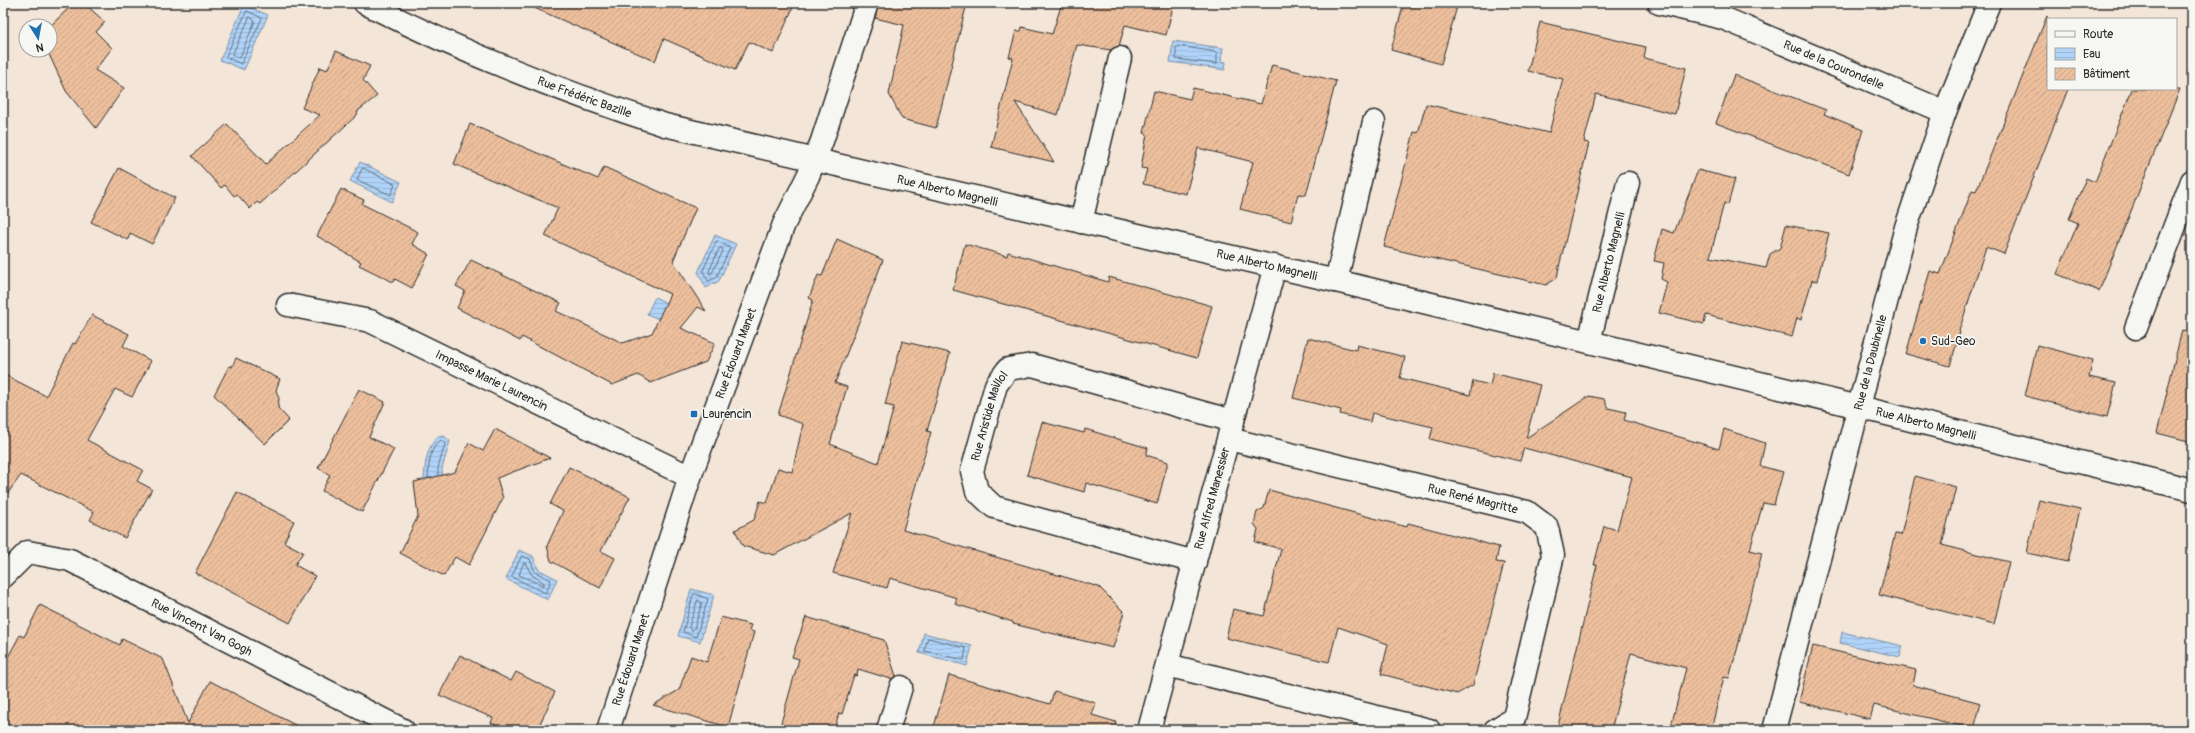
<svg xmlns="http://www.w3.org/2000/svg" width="2195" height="733" font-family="Pangolin,sans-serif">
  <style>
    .water { fill: url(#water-rules); stroke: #7b90a7 }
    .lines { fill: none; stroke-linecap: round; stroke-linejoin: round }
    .shore { stroke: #606f7d; stroke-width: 1 }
    .building { fill: url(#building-hatch); stroke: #2b2b2b }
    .minor-casing { stroke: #2b2b2b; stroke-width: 25 }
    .minor { stroke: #f6f6f2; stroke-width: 22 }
    .poi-dot { fill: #1f6fb2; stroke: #f6f6f2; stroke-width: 1.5 }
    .labels { text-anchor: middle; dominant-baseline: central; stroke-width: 3.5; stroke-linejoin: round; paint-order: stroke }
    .street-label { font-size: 12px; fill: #2b2b2b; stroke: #f6f6f2 }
    .poi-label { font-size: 12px; fill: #2b2b2b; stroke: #f6f6f2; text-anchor: start }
  </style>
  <defs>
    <pattern id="water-rules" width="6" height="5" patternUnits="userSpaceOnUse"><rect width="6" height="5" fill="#b0d4f9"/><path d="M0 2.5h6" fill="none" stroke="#98b6d6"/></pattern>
    <pattern id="building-hatch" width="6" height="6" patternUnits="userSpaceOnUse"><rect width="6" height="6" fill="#edbf9d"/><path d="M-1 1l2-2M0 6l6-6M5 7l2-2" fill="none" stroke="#cba487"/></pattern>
  </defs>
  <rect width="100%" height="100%" fill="#f3e6d8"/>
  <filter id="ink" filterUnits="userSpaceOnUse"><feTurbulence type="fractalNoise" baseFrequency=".025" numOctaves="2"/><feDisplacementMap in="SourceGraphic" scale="8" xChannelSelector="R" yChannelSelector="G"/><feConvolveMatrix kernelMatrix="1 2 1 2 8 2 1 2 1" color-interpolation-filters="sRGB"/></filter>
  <g filter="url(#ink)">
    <!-- water -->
    <g class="water">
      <path d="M244,5L268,15L244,70L220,60Z"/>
      <path d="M1173,41L1223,48L1221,61L1226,62L1225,70L1170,62Z"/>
      <path d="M360,162L401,182L392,202L350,181Z"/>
      <path d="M715,235L736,244L719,281L706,288L698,272Z"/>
      <path d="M655,297L685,313L677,327L647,314Z"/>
      <path d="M438,436H444L450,441L442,469L443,487L424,480C425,463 426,449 438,436Z"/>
      <path d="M519,550L533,556L538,569L557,579L548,600L506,579Z"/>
      <path d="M691,589L714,595L700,642L678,636Z"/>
      <path d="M1842,632L1903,646L1900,657L1840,643Z"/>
      <path d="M924,633L972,646L967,666L919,653Z"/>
    </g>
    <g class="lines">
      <!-- shore -->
      <g class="shore">
        <path d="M247,11L262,18L241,64L226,57Z"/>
        <path d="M250,17L255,21L240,57L238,58L233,54Z"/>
        <path d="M1178,46L1217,52V64L1176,59V48Z"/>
        <path d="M363,168L395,184L391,195L357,180Z"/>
        <path d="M717,241L730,248L716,278L708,281L703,271Z"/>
        <path d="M722,248L723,251L712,273L710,274L709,271L719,249Z"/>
        <path d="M428,478C429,464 429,448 441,440L445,444L438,468V475"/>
        <path d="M522,556L530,559L535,572L551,580L546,593L512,577Z"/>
        <path d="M525,563L532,575L544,583V586L519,575L523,564Z"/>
        <path d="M696,594L708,599L696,637L683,632L693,595Z"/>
        <path d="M698,600L702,603L694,629L692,631L689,628Z"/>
        <path d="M928,638L966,648L964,660L925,651Z"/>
      </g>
    </g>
    <!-- building -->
    <g class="building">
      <path d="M74,3H84L105,22L96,32L112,48L95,70L124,88L96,128L66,91L47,50H50V26Z"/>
      <path d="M523,3H795L773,53L749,42L735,70L664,39L655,61Z"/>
      <path d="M879,3H967L936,128L902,119L889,94L904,25L875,18Z"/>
      <path d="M1062,3H1174L1166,35L1125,25L1119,46L1111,50L1077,45L1058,115L1015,102L1054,162L991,147L1013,58L1009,57L1016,31H1021L1022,27L1052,34Z"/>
      <path d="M1404,3H1458L1441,64L1391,50Z"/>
      <path d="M2047,16L2048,89H2068L2004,254L1986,247L1959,331L1960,332L1950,366L1906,354L1930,271L1940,274L1972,190L1976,191Z"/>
      <path d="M1540,22L1646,47L1644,58L1686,68L1675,114L1596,94L1584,142L1589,143L1559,267L1557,278L1546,285L1384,247L1414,132L1418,133L1426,104L1549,133L1563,79L1528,71Z"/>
      <path d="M336,51L370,66L363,80L377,96L358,111L357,115L260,204L257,202L250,209L237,194L234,196L225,185L221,188L192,156L227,124L266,164L320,115L302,108L320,67L327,70Z"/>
      <path d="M1272,65L1336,81L1306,195L1298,194L1291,222L1240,209L1253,162L1198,148L1186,194L1143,184L1147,169L1141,168L1147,134L1144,133L1154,91L1190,99L1193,88L1261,104Z"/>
      <path d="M1734,75L1826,110L1824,114L1863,130L1849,174L1716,123Z"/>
      <path d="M2132,89H2180L2099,291L2057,274L2078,223L2069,219L2086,178L2095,182Z"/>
      <path d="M470,124L598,179L604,167L696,208L673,261L706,311L698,307L681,328L715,343L706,362L651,383L638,375L612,385L522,337L520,341L457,308L465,291L456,286L471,260L561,303L556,311L623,343L652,333L670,294L545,236L558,208L454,164Z"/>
      <path d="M119,168L175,198L152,244L130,233L128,240L91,222Z"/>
      <path d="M1698,170L1735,179L1728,205L1724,203L1710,257L1766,268L1770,254L1780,248L1786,225L1829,233L1817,281L1812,280L1801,320L1797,318L1792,337L1706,315L1704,324L1659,313L1667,282L1661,279L1664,263L1654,261L1662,229L1674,233Z"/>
      <path d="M341,189L364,200L362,204L418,232L412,244L429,254L412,288L395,279L393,282L359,265L361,262L317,236Z"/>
      <path d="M837,239L883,260L835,383L847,387L830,444L878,463L894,407L885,405L902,341L950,353L927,431L931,432L903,530L1099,587L1124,612L1113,648L1013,624V622L955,604L957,598L890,578L887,588L833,573L852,513L774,555L743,546L735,530L754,520L760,501L767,503L778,468L792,472L803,424L778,415L813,300L809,298L818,275L822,276Z"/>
      <path d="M965,244L1007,256L1008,252L1108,282L1109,277L1212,306L1197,358L953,290Z"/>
      <path d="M92,315L129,334L123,346L151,361L132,397L115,389L87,440L143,470L137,481L152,489L125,538L90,520L94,512L21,475L3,500V374L46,396L73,343L75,344Z"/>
      <path d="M2182,330L2192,332V442L2157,433Z"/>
      <path d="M1308,338L1356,350L1357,345L1405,357L1400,378L1470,395L1473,381L1490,385L1493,373L1540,385L1526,438L1589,396L1604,399L1608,408L1626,412L1624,420L1719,449L1724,429L1765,443L1760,466L1783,472L1774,505L1763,503L1750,550L1762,553L1737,650L1729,678L1724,677L1711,730H1670L1686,668L1631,653L1611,730H1557L1597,565H1594L1604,526L1617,530L1632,477L1524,448L1520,461L1430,439L1433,427L1372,413L1370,422L1340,414L1341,410L1293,398Z"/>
      <path d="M2037,345L2093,360L2089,377L2116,383L2107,417L2025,396Z"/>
      <path d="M236,358L280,379L276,390L279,399L278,408L289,420L265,444L214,395L229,366L232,367Z"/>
      <path d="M359,389L385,402L369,437L394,449L362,512L322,491L330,475L318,468Z"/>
      <path d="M1042,422L1084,433L1085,429L1148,448L1146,455L1168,462L1157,504L1086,483L1084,492L1027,475Z"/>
      <path d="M495,429L550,458L497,478L503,498L469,565L455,557L444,576L400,553L418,516L414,482L455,472L469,443L483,451Z"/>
      <path d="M569,467L630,497L601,551L615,558L600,588L551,561L547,546L563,511L550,504Z"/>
      <path d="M1915,476L1956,487L1942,545L2009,562L1994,624L1879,595L1895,534L1901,535Z"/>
      <path d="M1269,490L1407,527L1408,523L1499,547L1496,562L1504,563L1473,685L1457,694L1381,674L1388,644L1338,627L1329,662L1226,638L1233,609L1264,616L1281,549L1255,542L1258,529L1254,524L1257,512L1264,508Z"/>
      <path d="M237,492L294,521L284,542L303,552L295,565L315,576L290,623L195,573Z"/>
      <path d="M2039,500L2080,509L2068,562L2027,553Z"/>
      <path d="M40,605L120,645L122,639L163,659L188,723L210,681L305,730H3V666L20,635L24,637Z"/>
      <path d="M721,617L751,625L749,630L754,632L728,727L653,705L679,690L691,656L707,662Z"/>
      <path d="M806,617L884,640L896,676L891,679L858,669L857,676L854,675L842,714L839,713L834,730H779L799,659L792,657Z"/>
      <path d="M1813,646L1916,670L1913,685L1981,703L1974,729L1874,705L1870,719L1799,702Z"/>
      <path d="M460,655L511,681L516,672L555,692L537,730H506L491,723L493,718L439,695Z"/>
      <path d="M949,675L1050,704L1054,691L1096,703L1092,715L1116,722L1115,730H933Z"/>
    </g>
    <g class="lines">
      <defs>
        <g id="minor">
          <path id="s1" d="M365,3C461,52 562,92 665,125L1336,281L1859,407L2192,490"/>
          <path id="s2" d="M1659,3L1723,18L1945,112"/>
          <path d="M1081,222L1120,58"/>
          <path d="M1336,281L1374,122"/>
          <path id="s3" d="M288,305L370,321L690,477"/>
          <path d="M2136,328L2192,181"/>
          <path id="s4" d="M1589,342L1628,183"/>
          <path id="s5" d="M1229,439L1527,512L1547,527L1553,555L1514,718L1495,730"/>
          <path id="s6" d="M1195,562L994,507L977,491L972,471L996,385L1008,369L1032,365L1233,421"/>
          <path id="s7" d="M3,577L28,552L70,560L403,730"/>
          <path d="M1167,665L1429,730"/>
          <path id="s8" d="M608,730L690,477L784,224L808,176L822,141L867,3"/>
          <path d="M888,730L901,687"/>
          <path id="s9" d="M1149,730L1275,266"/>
          <path id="s10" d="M1774,730L1906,227L1945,112L1989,3"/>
        </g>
      </defs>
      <!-- minor casing -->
      <use href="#minor" class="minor-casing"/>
      <!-- minor -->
      <use href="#minor" class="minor"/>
    </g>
  </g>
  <!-- markers -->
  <g class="poi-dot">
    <circle cx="1923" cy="341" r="4"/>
    <rect x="690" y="410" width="8" height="8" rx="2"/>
  </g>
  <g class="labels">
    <!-- street labels -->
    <g class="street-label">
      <text stroke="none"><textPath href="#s2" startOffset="186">Rue de la Courondelle</textPath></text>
      <text stroke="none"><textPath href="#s1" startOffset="239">Rue Frédéric Bazille</textPath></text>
      <text stroke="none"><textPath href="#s1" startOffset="614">Rue Alberto Magnelli</textPath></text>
      <text stroke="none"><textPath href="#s4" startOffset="82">Rue Alberto Magnelli</textPath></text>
      <text stroke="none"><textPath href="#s1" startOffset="942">Rue Alberto Magnelli</textPath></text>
      <text stroke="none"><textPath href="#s8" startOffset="398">Rue Édouard Manet</textPath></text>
      <text stroke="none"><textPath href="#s10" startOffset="380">Rue de la Daubinelle</textPath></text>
      <text stroke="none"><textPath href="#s3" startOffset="219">Impasse Marie Laurencin</textPath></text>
      <text stroke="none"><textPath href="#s6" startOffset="310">Rue Aristide Maillol</textPath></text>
      <text stroke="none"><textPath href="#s1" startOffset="1620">Rue Alberto Magnelli</textPath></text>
      <text stroke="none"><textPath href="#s9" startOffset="240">Rue Alfred Manessier</textPath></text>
      <text stroke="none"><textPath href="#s5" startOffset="251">Rue René Magritte</textPath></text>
      <text stroke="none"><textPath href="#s7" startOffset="226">Rue Vincent Van Gogh</textPath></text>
      <text stroke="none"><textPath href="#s8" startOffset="74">Rue Édouard Manet</textPath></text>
    </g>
    <!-- poi labels -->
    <g class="poi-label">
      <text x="1931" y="341">Sud-Geo</text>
      <text x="702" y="414">Laurencin</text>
    </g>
  </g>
  <!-- margin -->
  <rect width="2195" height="733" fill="none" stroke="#f6f6f2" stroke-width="16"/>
  <rect x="8" y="8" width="2179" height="717" fill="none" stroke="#2b2b2b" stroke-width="1.5" filter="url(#ink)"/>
  <!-- legend -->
  <rect x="2047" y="18" width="130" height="72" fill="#f6f6f2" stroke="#a5a5a2"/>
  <rect x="2055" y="31" width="20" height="6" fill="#f6f6f2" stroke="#a5a5a2"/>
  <text x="2083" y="38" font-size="12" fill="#2b2b2b">Route</text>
  <rect x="2055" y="48" width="20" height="12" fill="url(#water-rules)" stroke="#a5a5a2"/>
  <text x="2083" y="58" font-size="12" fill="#2b2b2b">Eau</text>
  <rect x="2055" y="68" width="20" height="12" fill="url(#building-hatch)" stroke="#a5a5a2"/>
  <text x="2083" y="78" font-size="12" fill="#2b2b2b">Bâtiment</text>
  <!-- north arrow -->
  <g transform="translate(38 38) rotate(169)"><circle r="19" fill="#f6f6f2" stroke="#a5a5a2"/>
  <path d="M0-3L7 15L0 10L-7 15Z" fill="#1f6fb2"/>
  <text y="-6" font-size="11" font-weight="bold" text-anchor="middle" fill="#2b2b2b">N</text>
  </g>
</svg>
